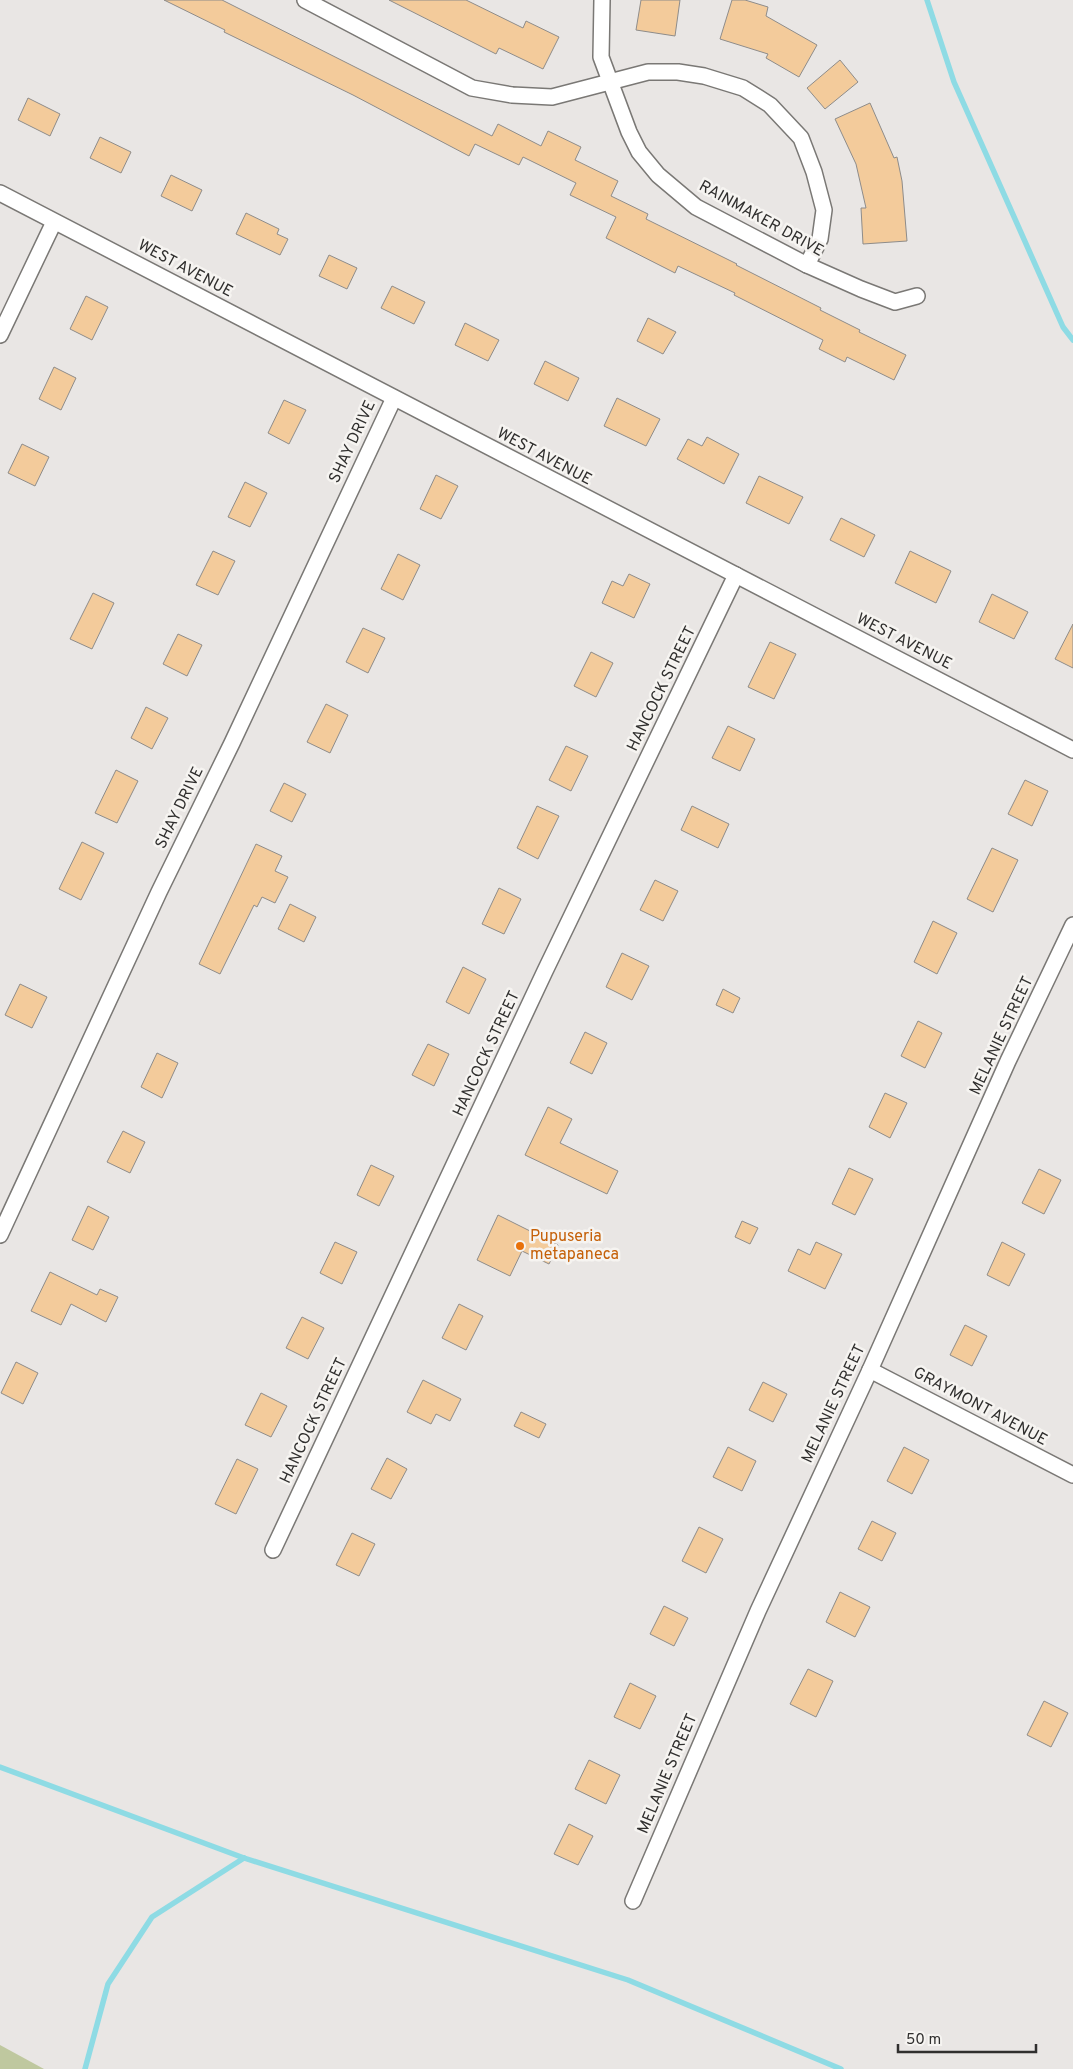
<svg xmlns="http://www.w3.org/2000/svg" width="1073" height="2069" font-family="Overpass,sans-serif">
  <style>
    .green { fill: #bfc89f }
    .lines { fill: none; stroke-linecap: round; stroke-linejoin: round }
    .stream { stroke: #8edbe4; stroke-width: 5.5 }
    .building { fill: #f3cb9b; stroke: #8e8c8a }
    .minor-casing { stroke: #7a7875; stroke-width: 18 }
    .minor { stroke: #fff; stroke-width: 15 }
    .food-dot { fill: #e8710a; stroke: #f6f4f1; stroke-width: 2 }
    .labels { text-anchor: middle; dominant-baseline: central; stroke-width: 5; stroke-linejoin: round; paint-order: stroke }
    .street-label { font-size: 16px; fill: #302f2e; stroke: #f6f4f1 }
    .food-label { font-size: 16px; fill: #c56008; stroke: #f6f4f1; text-anchor: start }
  </style>
  <rect width="100%" height="100%" fill="#e9e6e4"/>
  <!-- green -->
  <path class="green" d="M0,2045L44,2069H0Z"/>
  <g class="lines">
    <!-- stream -->
    <g class="stream">
      <path d="M927,0L954,82L1063,327L1073,340"/>
      <path d="M0,1767L244,1858L628,1980L841,2069"/>
      <path d="M85,2069L108,1984L152,1917L244,1858"/>
    </g>
  </g>
  <!-- building -->
  <g class="building">
    <path d="M164,0H222L492,136L498,124L541,146L548,131L581,147L575,160L618,181L611,196L648,214L646,219L737,264L736,265L821,308L820,310L860,330L859,332L906,355L894,380L847,357L845,362L819,349L823,340L734,295L735,293L678,266L675,273L606,238L616,217L570,195L576,183L523,157L519,165L475,144L469,156L353,95L224,32L225,30Z"/>
    <path d="M389,0H466L523,28L526,21L559,37L543,69L499,48L496,54Z"/>
    <path d="M641,0H680L675,36L636,30Z"/>
    <path d="M732,0H745L768,7L766,16L817,45L799,77L766,58L768,54L720,39Z"/>
    <path d="M840,60L858,82L825,109L807,88Z"/>
    <path d="M28,98L60,114L50,136L18,120Z"/>
    <path d="M870,103L894,158L897,157L902,181L907,241L863,244L861,208H866L856,164L835,119Z"/>
    <path d="M100,137L131,152L121,173L90,158Z"/>
    <path d="M171,175L202,190L192,211L161,196Z"/>
    <path d="M246,213L279,229L277,234L288,239L280,255L236,234Z"/>
    <path d="M329,255L357,268L347,289L319,276Z"/>
    <path d="M392,286L425,302L414,324L381,308Z"/>
    <path d="M86,296L108,307L92,340L70,329Z"/>
    <path d="M648,318L676,332L663,354L637,341Z"/>
    <path d="M465,323L499,340L488,361L455,345Z"/>
    <path d="M545,361L579,378L568,401L534,384Z"/>
    <path d="M54,367L76,378L61,410L39,399Z"/>
    <path d="M617,398L660,419L646,446L604,426Z"/>
    <path d="M284,400L306,410L289,444L268,433Z"/>
    <path d="M707,437L739,454L724,484L677,459L688,439L702,446Z"/>
    <path d="M22,444L49,457L35,486L8,473Z"/>
    <path d="M436,475L458,486L441,519L420,509Z"/>
    <path d="M759,476L803,497L789,524L746,503Z"/>
    <path d="M245,482L267,493L250,527L228,517Z"/>
    <path d="M841,518L875,535L864,557L830,540Z"/>
    <path d="M213,551L235,561L218,595L196,585Z"/>
    <path d="M910,551L951,571L936,603L895,583Z"/>
    <path d="M398,554L420,565L403,600L381,589Z"/>
    <path d="M629,574L650,584L634,618L602,603L612,581L623,586Z"/>
    <path d="M93,593L114,603L92,649L70,639Z"/>
    <path d="M992,594L1028,612L1014,639L979,622Z"/>
    <path d="M1073,624V668L1055,659Z"/>
    <path d="M363,628L385,638L368,673L346,662Z"/>
    <path d="M178,634L202,645L187,676L163,664Z"/>
    <path d="M770,642L796,654L774,699L748,687Z"/>
    <path d="M591,652L613,663L596,697L574,686Z"/>
    <path d="M326,704L348,715L330,753L307,742Z"/>
    <path d="M146,707L168,718L152,749L131,738Z"/>
    <path d="M728,726L755,739L740,771L712,758Z"/>
    <path d="M566,746L588,756L571,791L549,780Z"/>
    <path d="M116,770L138,781L117,823L95,813Z"/>
    <path d="M1025,780L1048,791L1032,826L1008,814Z"/>
    <path d="M284,783L306,794L292,822L270,811Z"/>
    <path d="M537,806L559,816L538,859L517,848Z"/>
    <path d="M692,806L729,824L718,848L681,830Z"/>
    <path d="M82,842L104,853L81,900L59,889Z"/>
    <path d="M256,844L282,856L275,871L288,877L275,903L262,897L257,907L254,905L220,974L199,964Z"/>
    <path d="M992,848L1018,860L993,912L967,899Z"/>
    <path d="M655,880L678,891L663,921L640,910Z"/>
    <path d="M499,888L521,899L504,934L482,924Z"/>
    <path d="M290,904L316,917L304,942L278,929Z"/>
    <path d="M933,921L957,933L937,974L914,962Z"/>
    <path d="M622,953L649,966L632,1000L606,987Z"/>
    <path d="M463,967L486,979L469,1014L446,1002Z"/>
    <path d="M20,984L47,997L32,1028L5,1015Z"/>
    <path d="M723,989L740,998L733,1013L716,1005Z"/>
    <path d="M918,1021L942,1033L925,1068L901,1056Z"/>
    <path d="M585,1032L607,1043L592,1074L570,1063Z"/>
    <path d="M428,1044L449,1054L434,1086L412,1075Z"/>
    <path d="M157,1053L178,1063L162,1098L141,1087Z"/>
    <path d="M885,1093L907,1103L890,1138L869,1127Z"/>
    <path d="M548,1107L572,1119L560,1143L618,1171L607,1194L525,1155Z"/>
    <path d="M123,1131L145,1142L130,1173L107,1162Z"/>
    <path d="M371,1165L394,1176L379,1206L357,1195Z"/>
    <path d="M849,1168L873,1179L855,1215L832,1204Z"/>
    <path d="M1039,1169L1061,1180L1044,1214L1022,1203Z"/>
    <path d="M88,1206L109,1217L93,1250L72,1240Z"/>
    <path d="M498,1215L558,1245L549,1264L522,1251L510,1276L477,1260Z"/>
    <path d="M742,1221L758,1228L750,1244L735,1237Z"/>
    <path d="M335,1242L357,1252L342,1284L320,1273Z"/>
    <path d="M816,1242L842,1254L825,1289L788,1271L798,1249L810,1255Z"/>
    <path d="M1002,1242L1025,1254L1009,1286L987,1275Z"/>
    <path d="M50,1272L97,1295L100,1289L118,1297L106,1322L71,1304L61,1325L31,1311Z"/>
    <path d="M459,1304L483,1316L466,1350L442,1338Z"/>
    <path d="M302,1317L324,1328L308,1359L286,1348Z"/>
    <path d="M965,1325L987,1336L972,1366L950,1355Z"/>
    <path d="M16,1362L38,1373L23,1404L1,1393Z"/>
    <path d="M423,1380L461,1399L450,1421L436,1414L431,1424L407,1412Z"/>
    <path d="M763,1382L787,1394L773,1422L749,1410Z"/>
    <path d="M261,1393L287,1406L271,1437L245,1425Z"/>
    <path d="M521,1412L546,1424L539,1438L514,1426Z"/>
    <path d="M728,1447L756,1461L742,1491L713,1477Z"/>
    <path d="M904,1447L929,1460L912,1494L887,1481Z"/>
    <path d="M387,1458L407,1469L391,1499L371,1489Z"/>
    <path d="M237,1459L258,1469L236,1514L215,1504Z"/>
    <path d="M872,1521L896,1533L882,1561L858,1549Z"/>
    <path d="M699,1527L723,1539L706,1573L682,1561Z"/>
    <path d="M352,1533L375,1544L359,1576L336,1565Z"/>
    <path d="M840,1592L870,1607L855,1637L826,1622Z"/>
    <path d="M664,1606L688,1618L674,1646L650,1634Z"/>
    <path d="M808,1669L833,1681L816,1717L790,1704Z"/>
    <path d="M630,1683L656,1696L640,1729L614,1717Z"/>
    <path d="M1044,1701L1068,1713L1051,1747L1027,1735Z"/>
    <path d="M589,1760L620,1775L606,1804L575,1789Z"/>
    <path d="M569,1824L593,1836L578,1865L554,1854Z"/>
  </g>
  <g class="lines">
    <defs>
      <g id="minor">
        <path d="M305,0L472,88L512,95L552,97L648,72H678L704,76L743,88L770,105L801,138L814,172L824,210L820,239L807,265"/>
        <path d="M602,0L601,57L629,132L639,152L658,175L696,207L807,265L861,289L895,302L917,296"/>
        <path d="M0,193L1073,750"/>
        <path d="M0,335L54,222"/>
        <path d="M0,1235L159,892L232,743L394,398"/>
        <path d="M870,1370L1073,1475"/>
        <path d="M273,1550L545,971L736,575"/>
        <path d="M633,1901L758,1611L870,1370L1008,1061L1073,925"/>
      </g>
    </defs>
    <!-- minor casing -->
    <use href="#minor" class="minor-casing"/>
    <!-- minor -->
    <use href="#minor" class="minor"/>
  </g>
  <!-- markers -->
  <circle class="food-dot" cx="520" cy="1246" r="5"/>
  <g class="labels">
    <!-- street labels -->
    <g class="street-label">
      <text transform="translate(761 219) rotate(29)">RAINMAKER DRIVE</text>
      <text transform="translate(185 269) rotate(28)">WEST AVENUE</text>
      <text transform="translate(353 442) rotate(-65)">SHAY DRIVE</text>
      <text transform="translate(544 457) rotate(28)">WEST AVENUE</text>
      <text transform="translate(904 642) rotate(27)">WEST AVENUE</text>
      <text transform="translate(662 689) rotate(-64)">HANCOCK STREET</text>
      <text transform="translate(180 808) rotate(-64)">SHAY DRIVE</text>
      <text transform="translate(1002 1036) rotate(-65)">MELANIE STREET</text>
      <text transform="translate(487 1054) rotate(-65)">HANCOCK STREET</text>
      <text transform="translate(834 1404) rotate(-65)">MELANIE STREET</text>
      <text transform="translate(980 1407) rotate(28)">GRAYMONT AVENUE</text>
      <text transform="translate(314 1421) rotate(-65)">HANCOCK STREET</text>
      <text transform="translate(668 1774) rotate(-67)">MELANIE STREET</text>
    </g>
    <!-- food labels -->
    <g class="food-label">
      <text x="530" y="1237">Pupuseria<tspan x="530" dy="18">metapaneca</tspan></text>
    </g>
  </g>
  <!-- scale -->
  <path d="M898 2044v8h138v-8" fill="none" stroke="#302f2e" stroke-width="2.5"/>
  <text x="906" y="2044" font-size="15" fill="#302f2e" stroke="#f6f4f1" stroke-width="4" paint-order="stroke">50 m</text>
</svg>
